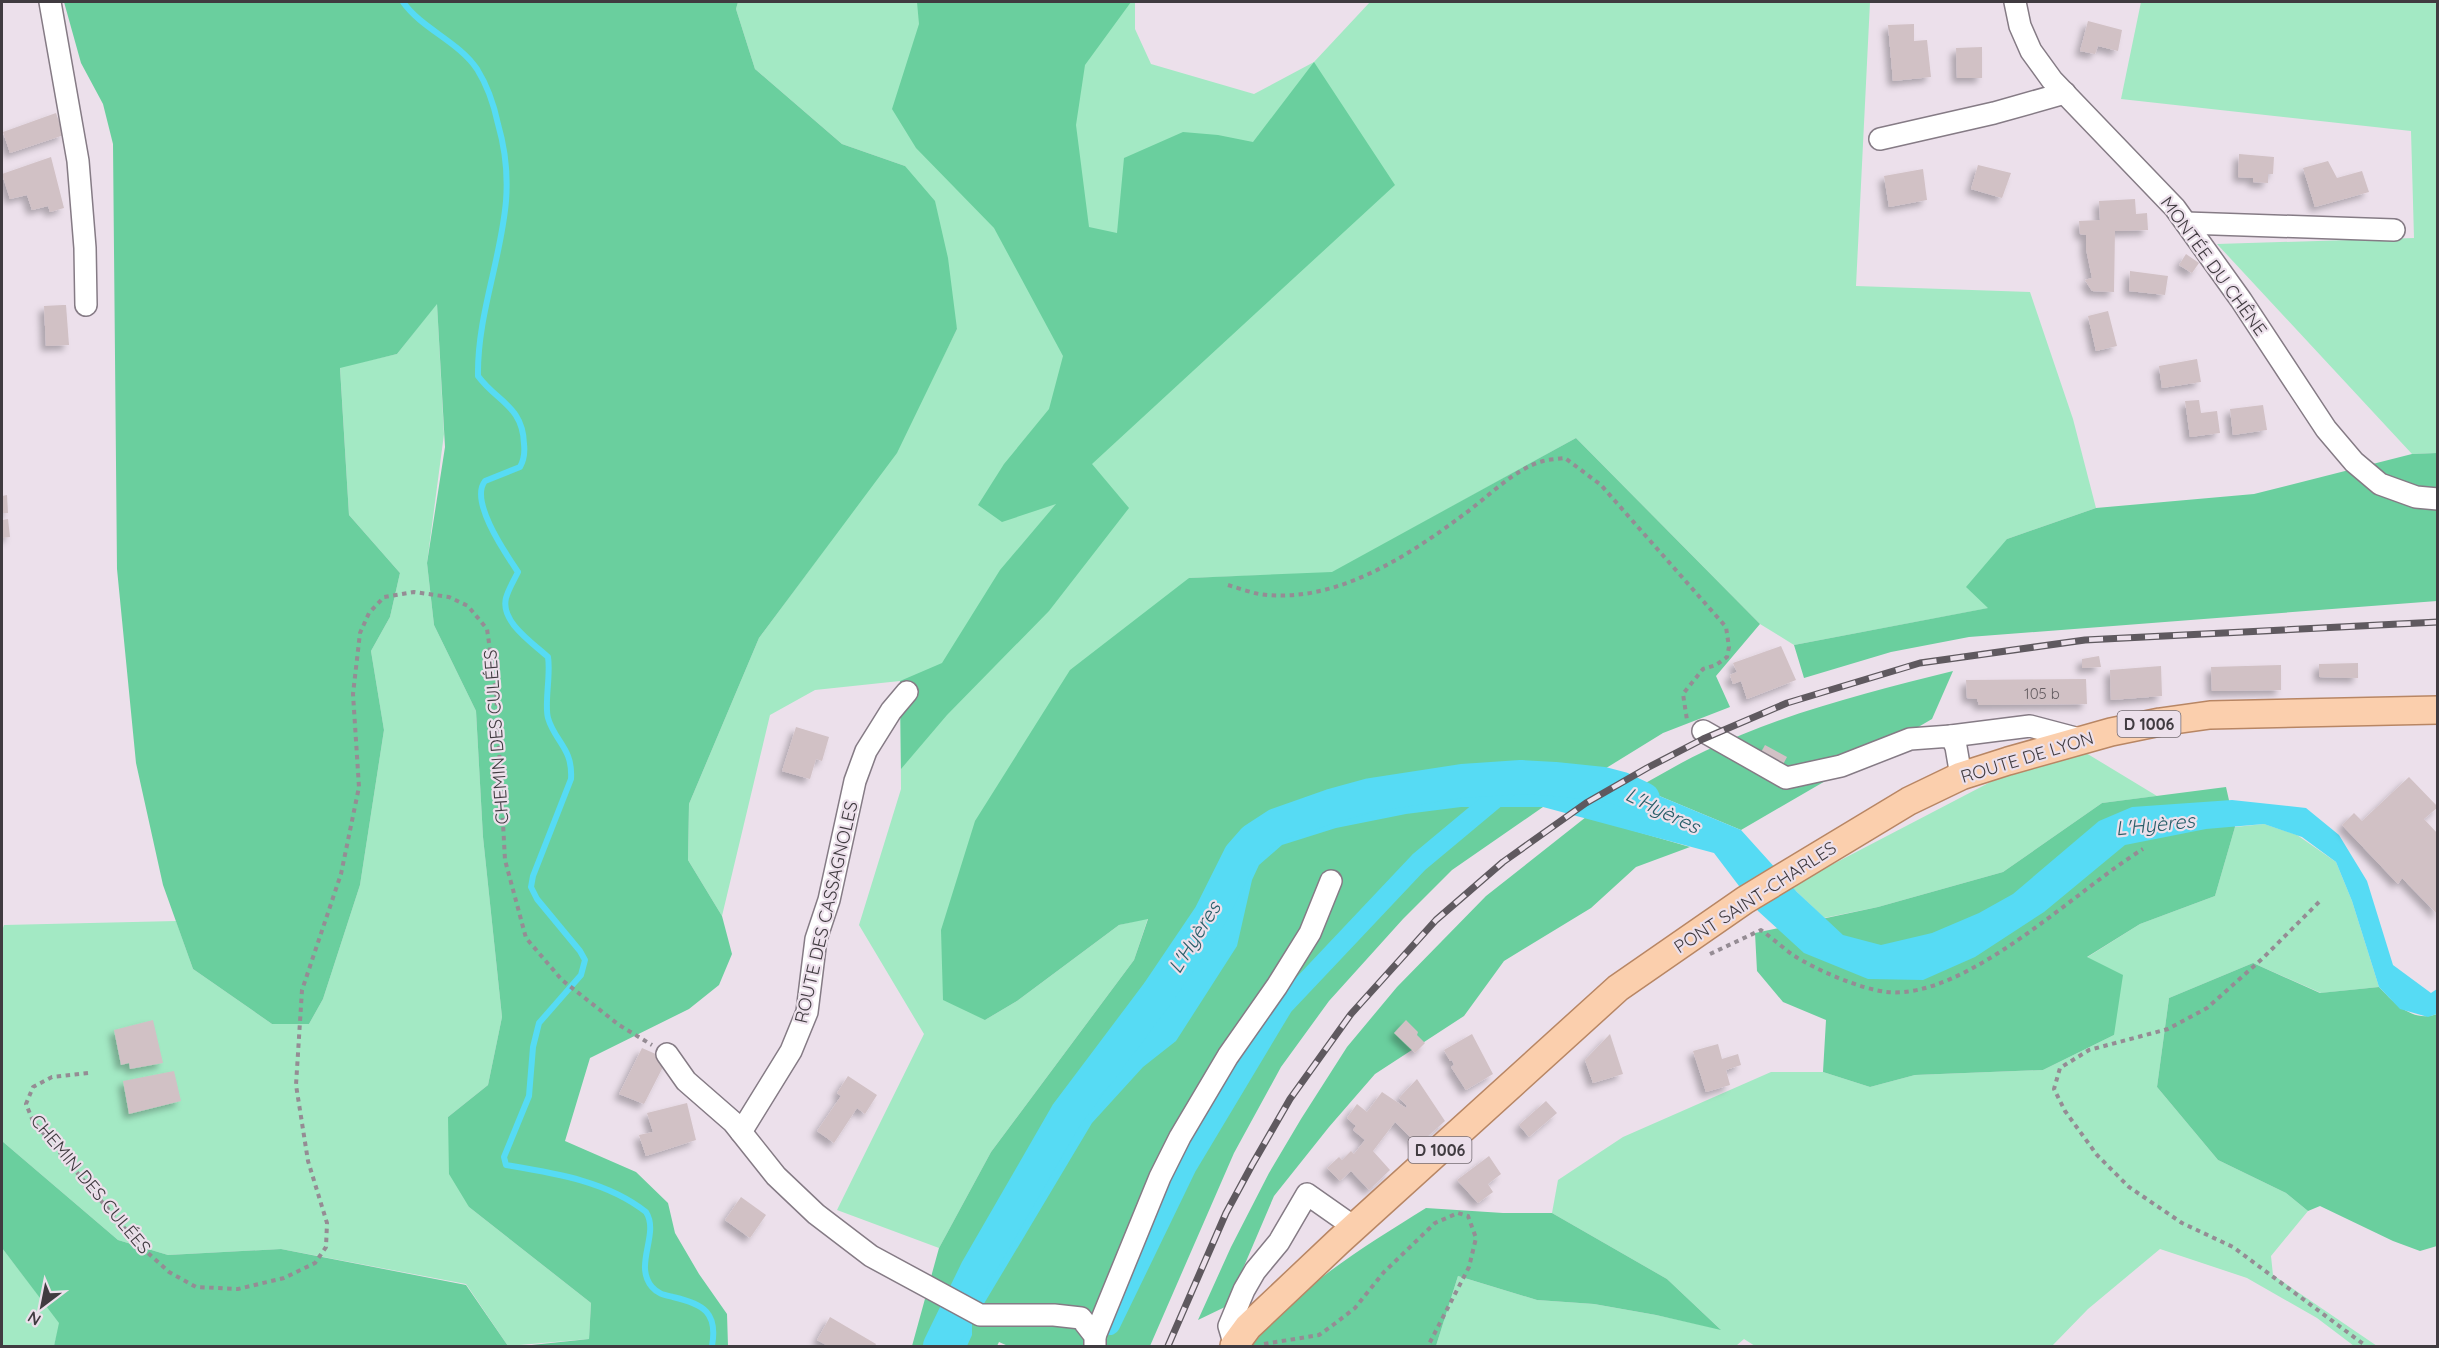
<svg xmlns="http://www.w3.org/2000/svg" width="2439" height="1348" font-family="Quicksand,sans-serif">
  <style>
    .green { fill: #a3e9c4 }
    .forest { fill: #6acf9e }
    .water { fill: #56dbf4 }
    .lines { fill: none; stroke-linecap: round; stroke-linejoin: round }
    .stream { stroke: #56dbf4; stroke-width: 6 }
    .canal { stroke: #56dbf4; stroke-width: 20 }
    .river { stroke: #56dbf4; stroke-width: 34 }
    .building { fill: #d1c1c5; filter: url(#shadow) }
    .minor-casing { stroke: #857b85; stroke-width: 24 }
    .major-casing { stroke: #b88664; stroke-width: 30 }
    .path { stroke: #958c94; stroke-width: 4; stroke-dasharray: 4.5 4.5; stroke-linecap: butt }
    .minor { stroke: #fff; stroke-width: 21 }
    .major { stroke: #fbcfad; stroke-width: 27 }
    .rail-casing { stroke: #5f595f; stroke-width: 7 }
    .rail { stroke: #ece0eb; stroke-width: 4.5; stroke-dasharray: 14; stroke-linecap: butt }
    .labels { text-anchor: middle; dominant-baseline: central; stroke-width: 4.5; stroke-linejoin: round; paint-order: stroke }
    .number-label { font-size: 15px; fill: #645c61 }
    .shield { fill: #ece0eb; stroke: #746c73; stroke-width: 1.5 }
    .shield-label { font-size: 16px; font-weight: bold; fill: #403b40 }
    .street-label { font-size: 18px; fill: #403b40; stroke: #ece0eb }
    .water-label { font-size: 20px; font-style: italic; fill: #285e69; stroke: #ece0eb }
  </style>
  <defs>
    <filter id="shadow"><feDropShadow dx="-5" dy="5" stdDeviation="3" flood-color="#0004"/></filter>
  </defs>
  <rect width="100%" height="100%" fill="#ece0eb"/>
  <!-- green -->
  <g class="green">
    <path d="M738,2H1135V29L1151,64L1254,94L1314,62L1370,2H1870L1856,286L2030,292L2073,419L2096,508L2007,539L1989,608L1794,645L1760,624L1576,438L1332,573L1189,578L985,1020L1017,1001L1119,925L1148,918L1134,960L991,1152L939,1248L837,1210L924,1034L859,925L901,789L900,681L815,690L770,715L722,916L688,860L689,804L759,638L830,542L933,377L957,329L905,166L842,144L755,69L736,9Z"/>
    <path d="M2141,2H2437V453L2412,454L2217,244L2414,238L2411,131L2121,99Z"/>
    <path d="M437,303L444,434L427,563L434,625L476,711L483,837L502,1017L488,1085L448,1117L469,1207L591,1303L589,1339L508,1346L466,1284L281,1249L168,1255L118,1240L2,1141V931L4,925L176,921L193,969L272,1024H309L323,999L360,885L384,730L371,651L390,617L400,573L349,515L340,367L397,354Z"/>
    <path d="M2086,753L2157,796L2102,803L2003,872L1878,907L1824,918L1791,886L2002,776Z"/>
    <path d="M2264,824L2297,835L2336,862L2352,901L2379,987L2321,993L2253,963L2169,998L2157,1087L2218,1160L2286,1193L2308,1211L2271,1256L2273,1275L2377,1346H2354L2317,1318L2247,1278L2160,1249L2088,1309L2052,1346H1755L1744,1339L1736,1346H1436L1458,1276L1537,1300L1594,1304L1656,1315L1720,1329L1667,1279L1552,1213L1558,1180L1623,1137L1771,1072H1823L1870,1087L1915,1075L2043,1070L2114,1035L2086,958L2140,924L2215,896L2235,827Z"/>
    <path d="M2,1248L60,1323L54,1346H2Z"/>
  </g>
  <!-- forest -->
  <g class="forest">
    <path d="M64,2H738L736,9L755,69L842,144L905,166L935,201L948,258L957,329L897,453L759,638L689,804L688,860L722,916L732,954L719,985L689,1009L590,1058L565,1141L636,1172L668,1203L675,1233L699,1274L727,1314L728,1346H522L589,1339L591,1303L469,1207L449,1174L448,1117L488,1085L502,1017L483,837L476,711L434,625L427,563L445,447L437,304L397,354L340,368L349,515L400,573L390,617L371,651L384,730L360,885L323,999L309,1024H272L193,969L163,885L136,763L117,569L113,144L103,104L81,63Z"/>
    <path d="M917,2H1131L1085,65L1076,125L1089,227L1117,233L1124,158L1183,132L1218,135L1253,142L1314,62L1395,185L1092,464L1129,508L1049,611L947,715L901,769L900,681L942,663L1000,570L1056,504L1002,522L978,505L1004,464L1049,409L1063,356L994,228L916,148L892,109L919,24Z"/>
    <path d="M1576,438L1760,624L1716,676L1730,707L1663,733L1543,807L1452,870L1403,919L1329,1001L1281,1067L1234,1153L1150,1346H1008L999,1342L997,1346H912L939,1248L991,1152L1134,960L1148,919L1119,925L1017,1001L985,1020L943,1000L941,930L975,821L1070,670L1189,578L1332,572Z"/>
    <path d="M2437,453V601L1969,637L1891,652L1804,678L1794,645L1988,608L1966,587L2007,539L2096,508L2254,494L2412,454Z"/>
    <path d="M1953,671L1932,719L1741,830L1657,795L1633,790C1657,777 1681,762 1705,751C1784,713 1869,692 1953,671Z"/>
    <path d="M2226,787L2235,827L2215,896L2140,924L2087,957L2123,975L2114,1035L2043,1070L1915,1075L1870,1087L1823,1072L1826,1020L1783,1002L1757,971L1755,933L1878,907L2003,872L2102,803Z"/>
    <path d="M1586,817L1690,847L1636,867L1591,908L1504,961L1464,1016L1375,1074L1329,1127L1274,1196L1227,1306L1198,1320L1231,1247L1269,1173L1301,1119L1347,1047L1397,987L1486,896Z"/>
    <path d="M2253,963L2320,993L2379,987C2394,1003 2413,1023 2437,1014V1246L2420,1251L2393,1241L2320,1206L2308,1211L2286,1193L2218,1160L2157,1087L2169,998Z"/>
    <path d="M2,1141L118,1240L168,1255L281,1249L466,1285L508,1346H54L59,1323L2,1248Z"/>
    <path d="M1426,1208L1503,1213H1552L1667,1279L1721,1330L1656,1315L1594,1304L1537,1300L1458,1276L1436,1346H1252C1296,1287 1364,1247 1426,1208Z"/>
  </g>
  <!-- water -->
  <path class="water" d="M1521,777L1603,784L1657,795L1741,830L1797,892L1843,935L1881,945L1932,933L1979,913L2013,894L2099,821L2132,807L2232,800L2306,808L2339,835L2367,881L2393,965L2431,993L2437,989V1014L2428,1017L2400,1009L2379,987L2352,901L2336,862L2302,837L2264,824L2206,829L2125,845L2044,912L1975,957L1923,980L1868,979L1804,953L1758,911L1714,853L1543,807H1461L1406,814L1336,828L1282,845L1259,865L1252,880L1237,946L1176,1041L1143,1067L1092,1123L982,1307L972,1316V1335L967,1346H940L977,1270L1067,1114L1158,993L1240,856C1245,851 1249,844 1255,839C1270,827 1287,822 1305,815C1374,790 1448,782 1521,777Z"/>
  <g class="lines">
    <!-- stream -->
    <path class="stream" d="M403,2C422,29 458,41 477,69C487,85 494,105 498,124C505,148 508,175 506,201C501,260 477,316 478,376C497,402 523,406 524,444C525,453 524,460 520,467L485,481C469,501 506,554 518,572C514,580 508,590 506,598C500,622 533,643 548,657C551,675 544,704 548,718C555,742 573,748 571,779L533,876L531,887L537,899L580,951L585,960L581,975L539,1023L533,1047L529,1096L504,1157L506,1165C554,1173 607,1181 646,1212C660,1234 633,1265 652,1287C658,1294 665,1295 673,1297C704,1304 718,1313 712,1346"/>
    <!-- canal -->
    <path class="canal" d="M1110,1325L1187,1166L1283,1006L1419,862L1521,777"/>
    <!-- river -->
    <path class="river" d="M940,1346L977,1270L1067,1114L1158,993L1210,916L1240,856L1254,840L1277,825L1331,806L1371,795L1462,781L1521,777L1555,779L1603,784L1622,789L1643,799"/>
  </g>
  <!-- building -->
  <g class="building">
    <path d="M2088,21L2122,30L2118,51L2098,46L2095,54L2080,51Z"/>
    <path d="M1914,24V41L1927,40L1931,77L1893,81L1888,25Z"/>
    <path d="M1982,47V78H1957L1956,48Z"/>
    <path d="M56,113L64,135L10,153L3,132Z"/>
    <path d="M2239,154L2274,157L2273,174H2268V183L2253,182V178L2238,177Z"/>
    <path d="M51,157L64,208L50,212L48,206L32,210L27,195L10,199L2,174Z"/>
    <path d="M2328,161L2337,178L2362,171L2369,192L2315,207L2303,168Z"/>
    <path d="M1978,165L2011,173L2002,198L1971,189Z"/>
    <path d="M1923,169L1927,200L1889,207L1884,176Z"/>
    <path d="M2135,199L2136,214L2147,213L2148,230L2115,231L2114,292L2092,291L2085,280L2092,278L2086,249V235L2080,234L2079,221L2100,220L2099,201Z"/>
    <path d="M2186,254L2199,263L2192,273L2179,265Z"/>
    <path d="M2130,271L2168,276L2165,295L2129,291Z"/>
    <path d="M63,305H66L69,345L46,346L44,306Z"/>
    <path d="M2108,311L2117,346L2096,351L2088,316Z"/>
    <path d="M2197,359L2201,382L2162,388L2159,366Z"/>
    <path d="M2199,400L2201,413L2217,411L2220,433L2190,437L2185,401Z"/>
    <path d="M2263,405L2267,430L2233,435L2230,409Z"/>
    <path d="M7,495L8,513H2V496Z"/>
    <path d="M8,519L10,537L2,538V520Z"/>
    <path d="M1781,646L1796,680L1747,699L1741,681L1733,684L1730,675L1737,672L1733,663Z"/>
    <path d="M2099,656L2101,667L2082,668V659Z"/>
    <path d="M2358,663V678L2319,677V664Z"/>
    <path d="M2281,665V690L2212,691L2211,667Z"/>
    <path d="M2161,666L2162,696L2111,700L2110,670Z"/>
    <path d="M2086,679L2087,704L1979,705L1977,699L1967,698L1966,680Z"/>
    <path d="M796,727L829,737L822,761L816,759L810,779L782,771Z"/>
    <path d="M1765,745L1787,757L1780,770L1759,756Z"/>
    <path d="M2409,777L2438,807L2424,819L2438,834V915L2402,878L2398,884L2342,825L2354,813L2362,821Z"/>
    <path d="M153,1020L163,1063L130,1069L129,1063L121,1065L114,1030Z"/>
    <path d="M1406,1020L1418,1032L1417,1035L1425,1043L1415,1053L1394,1033Z"/>
    <path d="M1472,1034L1493,1074L1466,1090L1451,1067L1454,1065L1452,1060L1450,1061L1444,1050Z"/>
    <path d="M1610,1034L1623,1074L1593,1083L1585,1060Z"/>
    <path d="M1718,1044L1722,1059L1738,1054L1741,1065L1726,1070L1730,1085L1706,1092L1693,1051Z"/>
    <path d="M642,1048L667,1059L644,1104L619,1094Z"/>
    <path d="M174,1071L181,1101L129,1114L123,1081Z"/>
    <path d="M848,1076L877,1095L865,1114L857,1108L834,1143L817,1131L841,1096L837,1093Z"/>
    <path d="M1417,1079L1445,1121L1418,1145L1395,1122L1373,1151L1390,1170L1369,1190L1351,1171L1340,1181L1327,1168L1339,1157L1342,1160L1351,1151L1354,1154L1365,1140L1353,1130L1356,1126L1347,1118L1357,1104L1367,1112L1382,1092L1406,1108L1407,1106L1399,1098Z"/>
    <path d="M1546,1101L1557,1113L1529,1137L1519,1125Z"/>
    <path d="M687,1103L696,1140L646,1156L639,1135L653,1132L647,1113Z"/>
    <path d="M1489,1156L1501,1174L1488,1184L1493,1192L1478,1203L1457,1180Z"/>
    <path d="M741,1197L766,1215L750,1238L725,1220Z"/>
    <path d="M830,1317L876,1344L875,1346H828L817,1340Z"/>
  </g>
  <g class="lines">
    <defs>
      <g id="minor">
        <path d="M50,2L78,161L85,248L86,305"/>
        <path d="M2015,2L2020,26L2031,51L2052,80L2175,208L2241,300L2326,429L2354,462L2380,484L2416,497L2438,499"/>
        <path d="M1880,139L1994,113L2065,93"/>
        <path d="M2186,223L2394,230"/>
        <path d="M1703,731L1786,778L1841,766L1910,739L1951,736L1956,747L1961,776"/>
        <path d="M1951,736L2030,726L2083,740"/>
        <path d="M667,1054L686,1081L733,1122L776,1176L816,1214L871,1256L980,1315H1054L1081,1318L1095,1336V1346"/>
        <path d="M741,1132L791,1051L807,1012L816,939L829,900L855,781L866,751L891,711L907,692"/>
        <path d="M1095,1336L1160,1177L1180,1137L1228,1056L1277,986L1310,933L1331,881"/>
        <path d="M1235,1346L1229,1326L1244,1290L1255,1271L1279,1242L1307,1194L1354,1227"/>
      </g>
      <path id="major" d="M1234,1346L1248,1327L1339,1241L1618,988L1745,900L1909,801L1961,776L2008,761L2111,732L2160,722L2210,715L2438,710"/>
    </defs>
    <!-- minor casing -->
    <use href="#minor" class="minor-casing"/>
    <!-- major casing -->
    <use href="#major" class="major-casing"/>
    <!-- path -->
    <g class="path">
      <path d="M1228,585C1238,588 1249,592 1259,594C1333,605 1407,557 1463,515C1487,498 1514,469 1543,461C1550,459 1558,459 1565,458L1601,485L1726,627L1729,647L1727,657L1716,665L1703,669L1683,694L1687,720"/>
      <path d="M2319,902L2263,958L2207,1008L2168,1029L2089,1050L2060,1068L2054,1089L2065,1111L2097,1155L2129,1187L2182,1223L2233,1247L2366,1346"/>
      <path d="M1710,954L1761,930C1772,938 1782,947 1793,955C1816,970 1860,989 1887,992C1966,1000 2076,890 2143,849"/>
      <path d="M88,1073L52,1077L33,1087L26,1104L33,1121L138,1244L169,1272L196,1287L238,1289L284,1278L315,1263L326,1247L327,1223L308,1161L296,1085L302,990L341,874L359,787L353,694L360,633L369,613L384,597L414,592L449,597L468,606L487,629L496,692L505,860L526,938L562,980L619,1025L652,1045"/>
      <path d="M1264,1344L1319,1335L1333,1325L1355,1308L1384,1272L1435,1223L1458,1213L1468,1216L1476,1238L1469,1267L1428,1346"/>
    </g>
    <!-- minor -->
    <use href="#minor" class="minor"/>
    <!-- major -->
    <use href="#major" class="major"/>
    <defs>
      <path id="rail" d="M1168,1346L1226,1213L1252,1165L1290,1099L1351,1014L1436,920L1503,862L1586,803L1647,768L1703,739L1787,703L1920,663L2085,640L2438,622"/>
    </defs>
    <!-- rail casing -->
    <use href="#rail" class="rail-casing"/>
    <!-- rail -->
    <use href="#rail" class="rail"/>
  </g>
  <g class="labels">
    <!-- number labels -->
    <g class="number-label">
      <text x="2042" y="693">105 b</text>
    </g>
    <!-- shield labels -->
    <g class="shield">
      <rect x="2117.5" y="711" width="63" height="26" rx="4.5"/>
      <rect x="1408.5" y="1137" width="63" height="26" rx="4.5"/>
    </g>
    <g class="shield-label">
      <text x="2149" y="724">D 1006</text>
      <text x="1440" y="1150">D 1006</text>
    </g>
    <!-- street labels -->
    <g class="street-label">
      <text transform="translate(2214 266) rotate(54)">MONTÉE DU CHÊNE</text>
      <text transform="translate(496 737) rotate(-94)">CHEMIN DES CULÉES</text>
      <text transform="translate(2027 757) rotate(-17)">ROUTE DE LYON</text>
      <text transform="translate(1755 897) rotate(-33)">PONT SAINT-CHARLES</text>
      <text transform="translate(826 912) rotate(-77)">ROUTE DES CASSAGNOLES</text>
      <text transform="translate(91 1184) rotate(50)">CHEMIN DES CULÉES</text>
    </g>
    <!-- water labels -->
    <g class="water-label">
      <text transform="translate(1663 810) rotate(26)">L'Hyères</text>
      <text transform="translate(2155 824) rotate(-6)">L'Hyères</text>
      <text transform="translate(1194 937) rotate(-58)">L'Hyères</text>
    </g>
  </g>
  <!-- border -->
  <rect width="2439" height="1348" fill="none" stroke="#403b40" stroke-width="6"/>
  <!-- north arrow -->
  <g transform="translate(42 1306) rotate(212)" stroke="#ece0eb" stroke-width="4.5" paint-order="stroke">
  <path d="M0-4.5L10 22L0 15L-10 22Z" fill="#403b40"/>
  <text y="-9" font-size="16" font-weight="bold" text-anchor="middle" fill="#403b40">N</text>
  </g>
</svg>
